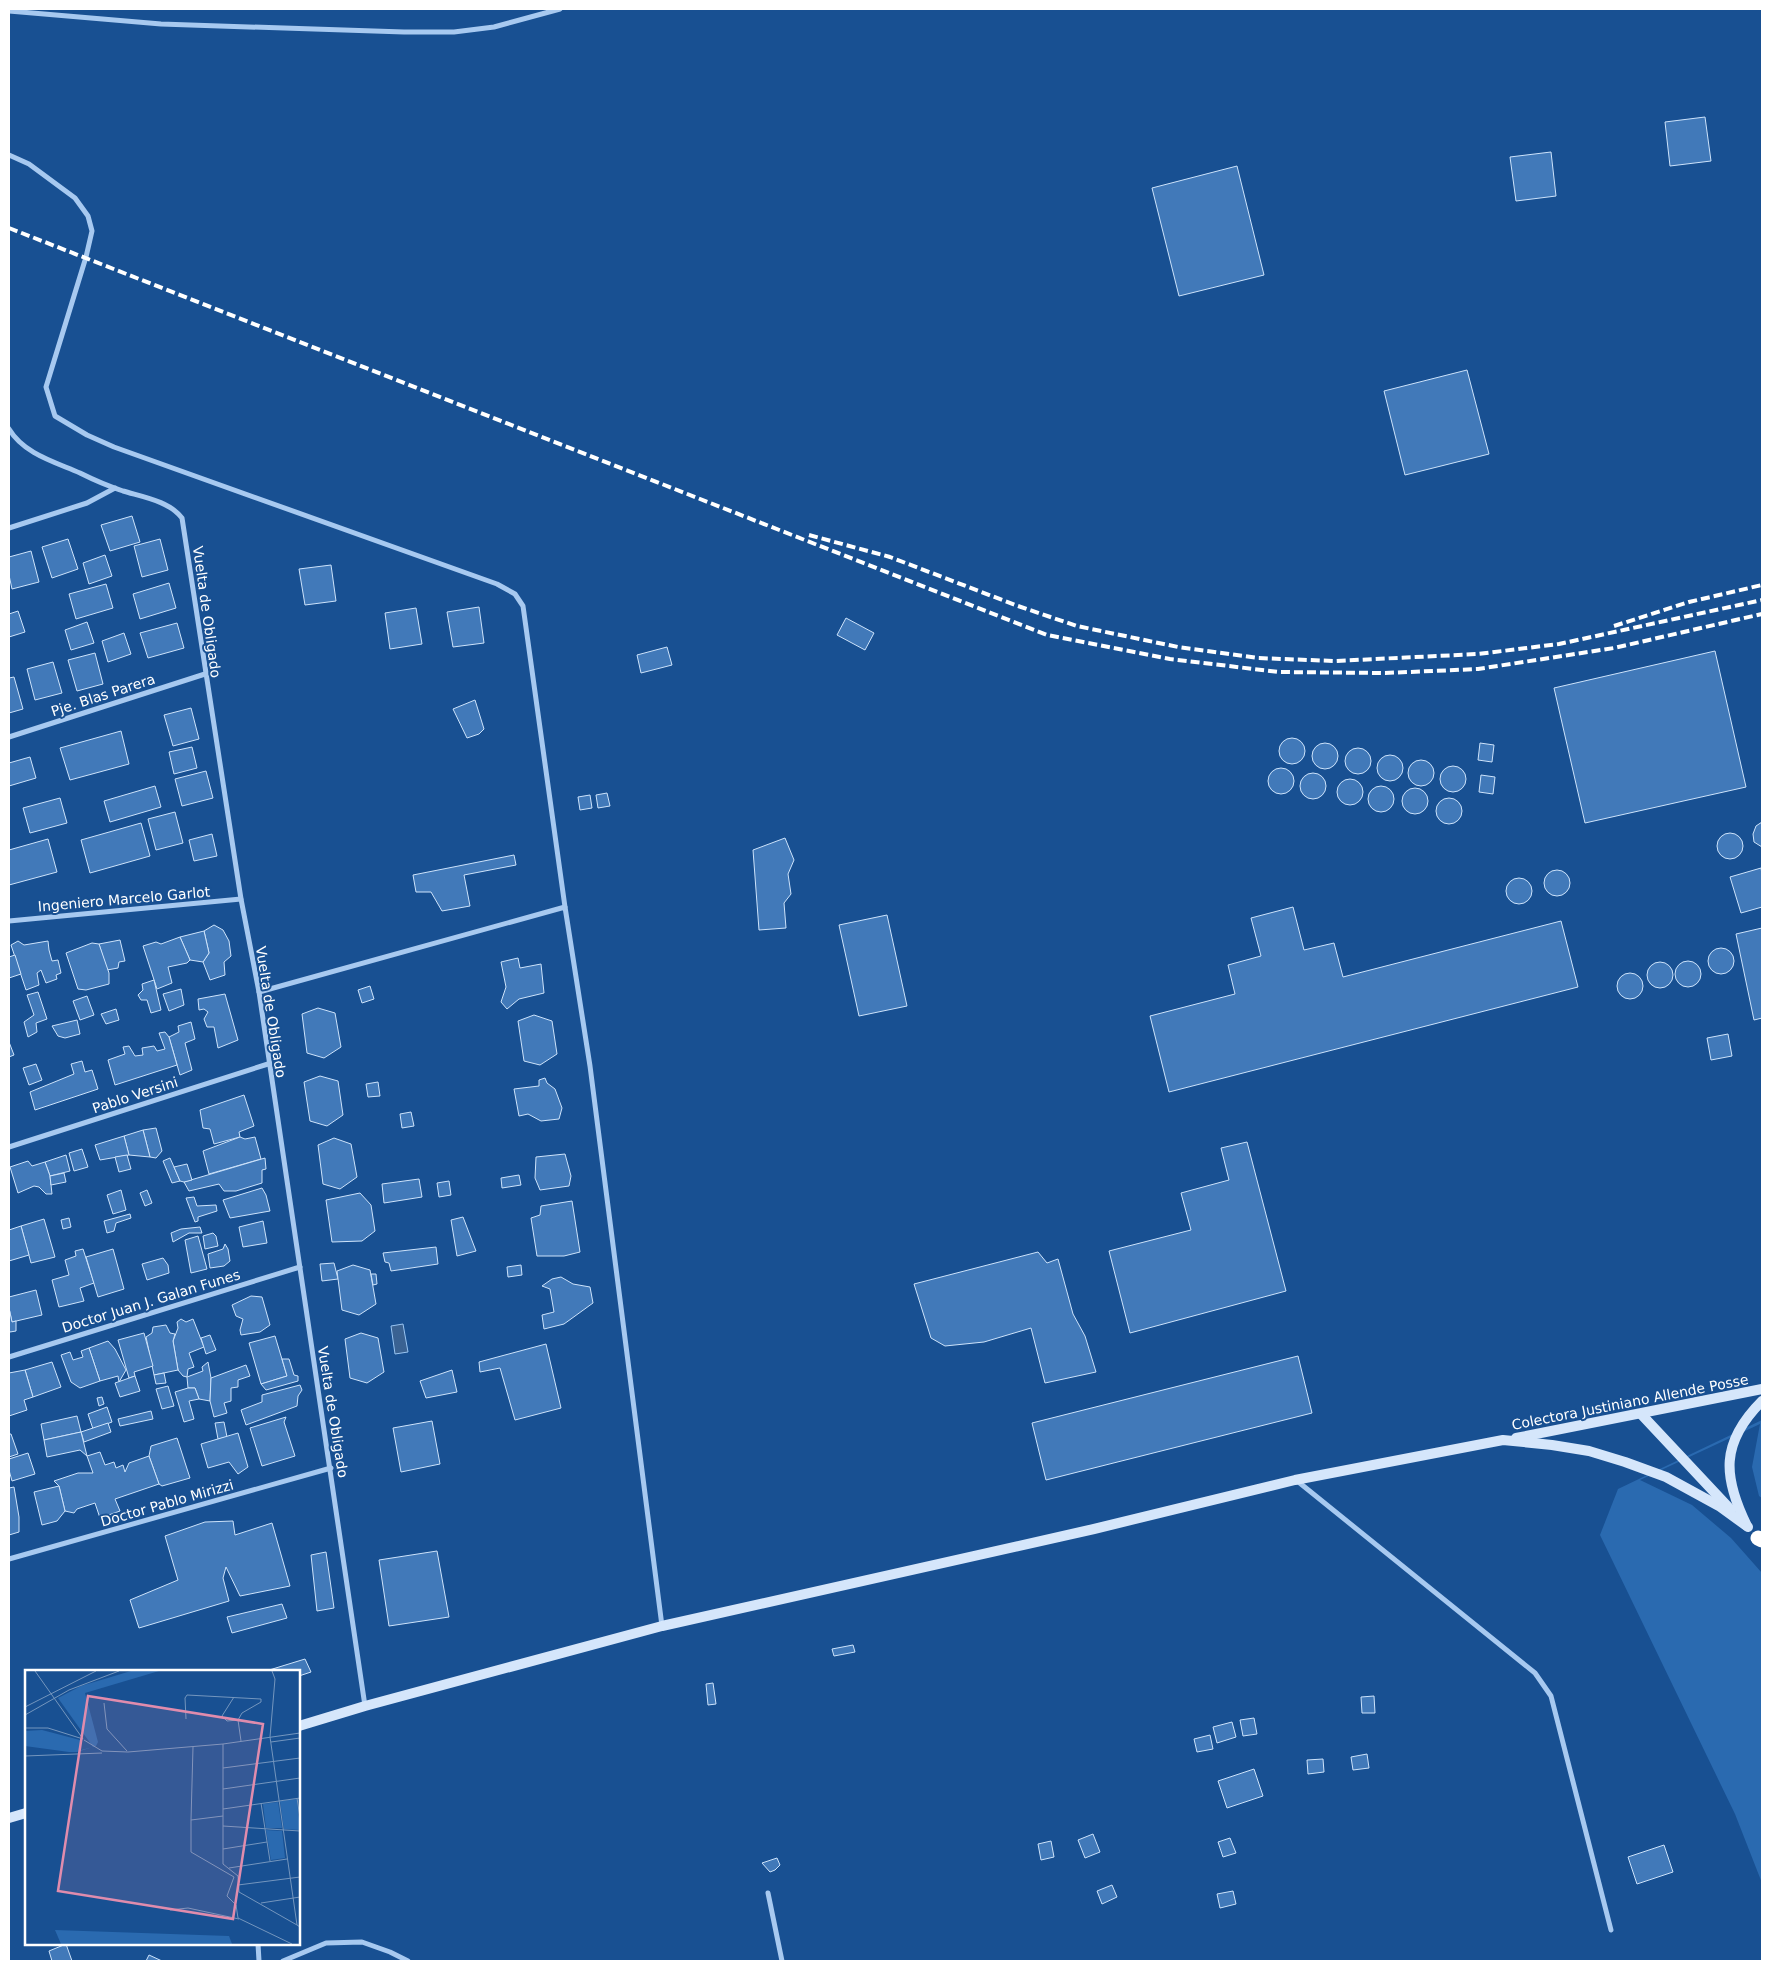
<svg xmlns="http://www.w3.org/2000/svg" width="1771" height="1970" font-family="'DejaVu Sans',sans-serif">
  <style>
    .green { fill: #2a6ab0 }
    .water { fill: #3a6292; stroke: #99c5f2 }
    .building { fill: #4179b9; stroke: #cde3fb }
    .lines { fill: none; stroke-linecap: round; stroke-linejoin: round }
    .street { stroke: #a7c9f0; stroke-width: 5 }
    .secondary { stroke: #d5e6fb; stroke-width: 10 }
    .highway { stroke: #fff; stroke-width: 15 }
    .rail { stroke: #fff; stroke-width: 4; stroke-dasharray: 9 4; stroke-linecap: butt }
    .labels { text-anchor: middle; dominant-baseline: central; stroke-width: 4; stroke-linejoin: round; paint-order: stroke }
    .street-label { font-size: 14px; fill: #fff; stroke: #185092 }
    .inset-road { fill: none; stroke: #7496be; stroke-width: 1 }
    .view { fill: #e08cad; fill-opacity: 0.15; stroke: #e08cad; stroke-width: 2.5 }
    .inset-edge { fill: none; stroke: #fff; stroke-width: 2.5 }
  </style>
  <rect width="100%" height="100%" fill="#185092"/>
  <!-- green -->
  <path class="green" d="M1762,1420V1498L1759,1496L1752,1467L1760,1424L1640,1480L1692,1505L1731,1538L1762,1573V1883L1735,1814L1600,1535L1618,1489Z"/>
  <!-- water -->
  <path class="water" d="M403,1324L408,1352L395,1354L391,1326Z"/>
  <!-- building -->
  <g class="building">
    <path d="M1705,117L1711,161L1670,166L1665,122Z"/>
    <path d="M1551,152L1556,196L1516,201L1510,157Z"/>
    <path d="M1237,166L1264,275L1179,296L1152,188Z"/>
    <path d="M1467,370L1489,454L1405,475L1384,391Z"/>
    <path d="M132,516L140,542L110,551L101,525Z"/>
    <path d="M68,539L78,569L52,578L42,547Z"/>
    <path d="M160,539L168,570L142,577L134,546Z"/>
    <path d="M31,551L39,582L12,589L9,575V557Z"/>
    <path d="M105,555L112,576L89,584L83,563Z"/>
    <path d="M331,565L336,601L305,605L299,569Z"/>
    <path d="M169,583L176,608L140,619L133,594Z"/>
    <path d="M106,584L113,608L76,619L69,594Z"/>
    <path d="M479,607L484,643L453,647L447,612Z"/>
    <path d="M416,608L422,644L390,649L385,613Z"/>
    <path d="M18,611L25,632L9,637V614Z"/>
    <path d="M846,618L874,633L865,650L837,635Z"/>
    <path d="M87,622L94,643L71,650L65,630Z"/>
    <path d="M177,623L184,648L148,658L140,633Z"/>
    <path d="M124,633L131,654L108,662L102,641Z"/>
    <path d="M667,647L672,665L641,673L637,655Z"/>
    <path d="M1715,651L1746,787L1585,823L1554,688Z"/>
    <path d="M95,653L103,684L77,691L68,660Z"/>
    <path d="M53,662L62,693L35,700L27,669Z"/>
    <path d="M14,677L23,709L9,713V678Z"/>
    <path d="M475,700L484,729L479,734L467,738L453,709Z"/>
    <path d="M191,708L199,739L173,746L164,715Z"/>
    <path d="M121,731L129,764L70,780L60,748Z"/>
    <circle cx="1292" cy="751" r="13"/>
    <path d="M1480,743L1494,745L1492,762L1478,760Z"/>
    <circle cx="1325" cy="756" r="13"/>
    <path d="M192,747L197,768L174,774L169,752Z"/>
    <circle cx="1358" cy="761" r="13"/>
    <circle cx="1390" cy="768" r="13"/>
    <path d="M30,757L36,778L9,786V763Z"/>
    <circle cx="1421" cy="773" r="13"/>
    <circle cx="1453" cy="779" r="13"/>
    <circle cx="1281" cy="781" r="13"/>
    <path d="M206,771L213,798L182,806L175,779Z"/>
    <circle cx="1313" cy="786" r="13"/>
    <path d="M1481,775L1495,777L1493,794L1479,792Z"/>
    <circle cx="1350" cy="792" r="13"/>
    <path d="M155,786L161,807L110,822L104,801Z"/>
    <circle cx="1381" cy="799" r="13"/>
    <circle cx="1415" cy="801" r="13"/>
    <path d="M607,793L610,806L598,808L596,795Z"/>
    <path d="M590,795L592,808L580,810L578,797Z"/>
    <path d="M60,798L67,823L30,833L23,808Z"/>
    <circle cx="1449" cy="811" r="13"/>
    <path d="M175,812L183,843L156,850L148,819Z"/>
    <path d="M1762,822V847L1754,842L1753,834L1756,826Z"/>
    <path d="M141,823L150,856L90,873L81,840Z"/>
    <circle cx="1730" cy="846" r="13"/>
    <path d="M212,834L217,856L194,861L189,840Z"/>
    <path d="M785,838L794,860L788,874L791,894L784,903L786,928L759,930L753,850Z"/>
    <path d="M48,839L57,872L9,885V850Z"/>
    <path d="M514,855L516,865L464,875L470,906L442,911L431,892H416L413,875Z"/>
    <path d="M1761,868L1762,874V907L1741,913L1730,877Z"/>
    <circle cx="1557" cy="883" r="13"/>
    <circle cx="1519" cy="891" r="13"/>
    <path d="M1293,907L1304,950L1334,943L1343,977L1561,921L1578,987L1169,1092L1150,1016L1235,994L1228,965L1261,956L1251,918Z"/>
    <path d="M887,915L907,1006L859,1016L839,925Z"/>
    <path d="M214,925L223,930L229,941L231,956L224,962L225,975L210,980L203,962L209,953L204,931Z"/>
    <path d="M1762,928V1018L1754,1020L1736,934Z"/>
    <path d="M204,931L209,953L203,962L190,960L180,937Z"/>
    <path d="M180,937L190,960L187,963L168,967L172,983L157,989L143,946L156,942L161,944Z"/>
    <path d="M120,940L125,961L119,962L118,968L107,970L99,944Z"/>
    <path d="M18,941L24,945L48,941L49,950L52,961L58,960L61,973L56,975L57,979L46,983L41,970L37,973L39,985L26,990L11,945Z"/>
    <path d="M92,943L99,944L109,973V984L86,990L78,989L66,953Z"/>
    <circle cx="1721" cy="961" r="13"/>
    <path d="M15,955L21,974L9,978V957Z"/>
    <path d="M518,958L520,968L541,964L544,993L519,999L507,1009L501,1002L506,987L501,962Z"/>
    <circle cx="1688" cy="974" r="13"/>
    <circle cx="1660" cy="975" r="13"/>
    <circle cx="1630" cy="986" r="13"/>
    <path d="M154,980L161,1010L151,1013L147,1000H141L138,995L143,990L142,984Z"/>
    <path d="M370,986L374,999L362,1003L358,990Z"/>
    <path d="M181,989L184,1005L169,1011L163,994Z"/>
    <path d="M38,992L47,1019L36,1023L37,1032L28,1037L24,1022L34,1015L27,995Z"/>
    <path d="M225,994L238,1040L218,1048L214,1027H207L204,1019L208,1012L204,1009L199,1010L198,999Z"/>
    <path d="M87,996L94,1015L80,1020L73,1001Z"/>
    <path d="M318,1008L335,1013L341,1047L324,1058L307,1053L302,1014Z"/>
    <path d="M116,1009L119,1020L106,1024L101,1014Z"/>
    <path d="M534,1015L552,1021L557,1054L540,1065L524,1061L518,1021Z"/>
    <path d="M77,1020L80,1034L65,1038L58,1036L52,1026Z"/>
    <path d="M191,1022L195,1039L185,1043L192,1070L180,1075L169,1037L179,1032L178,1026Z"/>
    <path d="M165,1032L169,1037L177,1065L115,1085L108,1060L125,1054L123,1047L129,1046L135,1056L143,1055L142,1048L154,1046L157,1051L165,1049L159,1033Z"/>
    <path d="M1728,1034L1732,1056L1711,1060L1707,1038Z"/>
    <path d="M9,1042L14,1055L9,1057Z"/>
    <path d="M82,1061L85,1072L92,1070L98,1089L35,1110L30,1092L74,1074L71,1064Z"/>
    <path d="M36,1064L42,1080L29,1085L23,1068Z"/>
    <path d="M320,1076L338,1081L343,1115L327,1126L310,1121L304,1082Z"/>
    <path d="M545,1078L547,1083L555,1089L562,1108L559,1119L541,1121L528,1114L519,1116L514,1089L539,1086V1080Z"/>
    <path d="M378,1082L380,1096L368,1097L366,1084Z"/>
    <path d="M244,1095L254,1126L239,1132L240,1137L214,1144L210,1129L203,1128L200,1110Z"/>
    <path d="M411,1112L414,1126L402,1128L400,1114Z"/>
    <path d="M156,1128L162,1151L156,1158L150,1157L143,1130Z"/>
    <path d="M143,1130L150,1157L129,1155L124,1136Z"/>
    <path d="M124,1136L129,1155L100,1160L95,1145Z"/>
    <path d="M240,1137L245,1139L255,1137L261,1159L209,1174L203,1151Z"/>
    <path d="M334,1138L351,1144L357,1177L340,1189L323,1184L318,1145Z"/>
    <path d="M1247,1142L1286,1291L1130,1333L1109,1251L1191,1230L1181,1193L1229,1180L1221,1148Z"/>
    <path d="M82,1149L88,1167L74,1171L69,1153Z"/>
    <path d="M565,1154L571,1176L569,1186L540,1190L535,1178L536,1157Z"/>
    <path d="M66,1155L70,1171L50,1176L45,1162Z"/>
    <path d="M127,1155L131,1169L119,1172L115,1157Z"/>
    <path d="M170,1158L174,1167L180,1181L172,1183L163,1161Z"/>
    <path d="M265,1158L266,1169L262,1170V1183L236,1191H224L219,1184L189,1191L184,1182Z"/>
    <path d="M28,1161L32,1166L45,1162L50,1176L52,1194H46L39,1187L34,1186L18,1193L10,1167Z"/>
    <path d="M187,1164L192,1180L184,1182L180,1181L174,1167Z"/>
    <path d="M64,1173L66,1182L51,1185L50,1176Z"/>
    <path d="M519,1175L521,1185L502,1188L501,1178Z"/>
    <path d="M419,1179L422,1197L384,1203L382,1184Z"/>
    <path d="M449,1181L451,1195L439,1197L437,1183Z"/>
    <path d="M262,1188L266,1195L270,1211L230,1218L223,1200Z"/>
    <path d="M121,1190L126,1210L113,1214L107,1195Z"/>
    <path d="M147,1190L152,1203L145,1206L140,1193Z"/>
    <path d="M360,1193L371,1205L375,1231L362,1241L332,1242L326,1200Z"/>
    <path d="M194,1197L197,1206L216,1205L217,1211L198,1217V1221L195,1222L186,1198Z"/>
    <path d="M572,1201L580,1252L564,1256H537L531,1218L540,1215L541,1206Z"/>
    <path d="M130,1214L131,1218L116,1223L114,1231L107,1233L104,1221Z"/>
    <path d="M463,1217L476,1251L457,1256L451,1220Z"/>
    <path d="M69,1218L71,1227L63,1229L61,1220Z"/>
    <path d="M44,1219L55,1257L31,1263L21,1226Z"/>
    <path d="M263,1221L267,1243L243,1247L239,1227Z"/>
    <path d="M21,1226L29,1255L9,1261V1230Z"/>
    <path d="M200,1227L202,1233H189L173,1242L171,1233L181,1229Z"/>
    <path d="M213,1233L216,1236L218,1246L205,1249L203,1236Z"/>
    <path d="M198,1236L207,1269L191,1273L185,1240Z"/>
    <path d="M225,1244L228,1249L230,1261L224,1266L210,1268L208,1254L223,1249Z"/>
    <path d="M436,1247L438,1264L391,1271L389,1263L385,1262L383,1253Z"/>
    <path d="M83,1249L94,1283L80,1288L84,1301L59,1307L52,1280L69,1275L65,1260L76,1256L75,1251Z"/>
    <path d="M113,1249L124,1289L98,1297L86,1257Z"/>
    <path d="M1038,1252L1047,1263L1058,1259L1073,1314L1085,1336L1096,1372L1045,1383L1031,1328L984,1342L945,1346L931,1338L914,1284Z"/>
    <path d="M163,1258L168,1265L169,1273L147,1280L142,1264Z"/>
    <path d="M334,1263L338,1279L322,1281L320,1264Z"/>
    <path d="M353,1265L370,1270L376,1304L359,1315L342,1310L337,1271Z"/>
    <path d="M521,1265L522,1275L508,1277L507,1267Z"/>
    <path d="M371,1274H376L377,1284L373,1285Z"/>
    <path d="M561,1277L573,1284L590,1287L593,1303L564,1324L544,1329L542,1315L554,1312L550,1289L542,1286L552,1279Z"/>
    <path d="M36,1290L42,1315L12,1322L9,1308V1297Z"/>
    <path d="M251,1296L262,1297L270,1325L260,1332L241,1335L240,1330L243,1319L236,1316L232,1305Z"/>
    <path d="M9,1308L12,1322L16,1321V1331L10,1332L9,1330Z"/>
    <path d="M181,1319L186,1322L193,1319L204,1347L189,1353L194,1367L188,1369L187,1377L183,1376L178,1370L173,1341L178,1328L177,1322Z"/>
    <path d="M166,1325L170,1333L175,1334L173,1341L178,1370L154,1375L146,1337L152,1333L153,1327Z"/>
    <path d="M144,1333L153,1366L134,1372L135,1376L129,1378L118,1340Z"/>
    <path d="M361,1333L378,1338L384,1372L367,1383L350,1378L345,1339Z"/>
    <path d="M210,1335L216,1350L206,1354L201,1338Z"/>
    <path d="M275,1336L287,1376L261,1384L249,1343Z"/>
    <path d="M108,1341L115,1349L126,1370L119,1382L118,1376L100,1381L89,1348Z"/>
    <path d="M546,1344L561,1408L515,1420L500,1368L480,1372L479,1362Z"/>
    <path d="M89,1348L100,1381L80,1388L71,1382L61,1355L70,1352L73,1360L83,1357L81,1351Z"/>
    <path d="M1298,1356L1312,1413L1046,1480L1032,1423Z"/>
    <path d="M282,1359H289L294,1375L298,1376V1381L266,1390L261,1384L287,1376Z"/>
    <path d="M52,1362L61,1387L33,1397L25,1370Z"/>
    <path d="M208,1362L211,1378L210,1401L199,1399L195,1388H188L187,1377L203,1371L202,1367Z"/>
    <path d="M246,1365L250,1376L238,1380V1387L231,1388V1401L224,1403L227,1413L214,1417L210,1401L211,1378Z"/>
    <path d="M25,1370L33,1397L24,1400L27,1410L9,1416V1373Z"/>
    <path d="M452,1370L457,1392L426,1398L420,1381Z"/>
    <path d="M164,1373L166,1383L156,1384L154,1375Z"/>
    <path d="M135,1376L140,1391L120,1397L115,1383Z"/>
    <path d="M300,1385L302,1390L298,1396L297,1406L246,1425L241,1410L262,1402V1395Z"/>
    <path d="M168,1386L174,1406L162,1409L156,1389Z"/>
    <path d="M188,1388H195L199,1399L189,1401L194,1419L184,1422L175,1392Z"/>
    <path d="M102,1397L104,1404L99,1406L97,1398Z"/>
    <path d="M107,1407L112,1422L93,1429L88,1414Z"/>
    <path d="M151,1411L153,1419L120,1426L118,1419Z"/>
    <path d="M77,1416L81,1432L44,1440L41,1424Z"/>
    <path d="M286,1417L284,1422L295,1456L262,1466L250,1428Z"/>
    <path d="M432,1421L440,1464L401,1472L393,1428Z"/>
    <path d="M224,1422L227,1437L218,1439L215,1423Z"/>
    <path d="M108,1423L111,1432L84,1442L81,1432Z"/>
    <path d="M81,1432L87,1456L80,1450L47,1457L44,1440Z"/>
    <path d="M238,1433L248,1467L238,1474L229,1462L208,1468L201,1444Z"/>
    <path d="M9,1434H11L18,1454L9,1457Z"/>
    <path d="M177,1438L190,1478L162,1486L159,1484L149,1456L151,1446Z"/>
    <path d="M100,1452L105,1465L114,1462L116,1468L123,1465L125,1472L129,1463L149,1456L159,1484L115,1499L120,1511L100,1518L95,1503L77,1509L74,1513L65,1511L59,1486L54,1481L78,1473H93L87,1456Z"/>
    <path d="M28,1453L35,1474L12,1481L9,1470V1459Z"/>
    <path d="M59,1486L65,1511L57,1521L42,1525L34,1492Z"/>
    <path d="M14,1487L19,1517V1532L9,1535V1488Z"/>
    <path d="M233,1521L235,1535L272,1523L290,1586L240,1596L226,1567L223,1578L229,1601L139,1628L130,1600L178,1580L165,1536L205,1522Z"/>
    <path d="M437,1551L449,1617L389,1626L379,1560Z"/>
    <path d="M326,1552L334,1608L317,1611L311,1555Z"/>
    <path d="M282,1604L287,1618L232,1633L227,1617Z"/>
    <path d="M853,1645L855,1652L834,1656L832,1649Z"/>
    <path d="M305,1659L311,1672L299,1676V1671H266Z"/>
    <path d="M713,1683L716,1704L708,1705L706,1684Z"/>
    <path d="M1374,1696L1375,1713H1362L1361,1697Z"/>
    <path d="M1254,1718L1257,1734L1243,1736L1240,1720Z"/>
    <path d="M1232,1722L1236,1737L1217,1743L1213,1727Z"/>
    <path d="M1210,1735L1213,1749L1197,1752L1194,1739Z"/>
    <path d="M1367,1754L1369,1768L1353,1770L1351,1757Z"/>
    <path d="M1323,1759L1324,1772L1308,1774L1307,1760Z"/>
    <path d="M1254,1769L1263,1796L1227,1808L1218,1781Z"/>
    <path d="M1093,1834L1100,1852L1085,1858L1078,1840Z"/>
    <path d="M1230,1838L1236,1853L1223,1857L1218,1842Z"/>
    <path d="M1051,1841L1054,1857L1041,1860L1038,1844Z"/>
    <path d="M1664,1845L1673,1872L1637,1884L1628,1857Z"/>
    <path d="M777,1858L780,1865L775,1870L770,1872L762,1863Z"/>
    <path d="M1112,1885L1117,1897L1102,1904L1097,1891Z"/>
    <path d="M1233,1891L1236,1904L1220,1908L1217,1894Z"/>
    <path d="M66,1944L72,1961H52L49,1951Z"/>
    <path d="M149,1955L162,1961H146Z"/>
  </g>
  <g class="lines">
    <!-- street -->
    <g class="street">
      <path d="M9,11L161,24L404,32H454L494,27L560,9"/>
      <path d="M9,155L29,164L75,198L88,216L92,231L86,257L46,387L55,416L87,435L114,447L497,584L515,594L523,606L565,907"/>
      <path d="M9,429C24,454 55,462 80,473C94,480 108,486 123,491C143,497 169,501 182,518L241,899L259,992L365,1706"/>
      <path d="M9,528L87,503L115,488"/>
      <path d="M9,737L205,674"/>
      <path d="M9,921L241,899"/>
      <path d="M259,992L565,907L590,1066L662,1626"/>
      <path d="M9,1147L268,1064"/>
      <path d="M9,1357L300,1267"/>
      <path d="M1296,1480L1535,1673L1551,1696L1611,1930"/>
      <path d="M9,1559L331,1468"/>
      <path d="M768,1893L782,1961"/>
      <path d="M258,1944L259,1961"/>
      <path d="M283,1961L326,1943L362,1942L390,1952L408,1961"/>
    </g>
    <!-- secondary -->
    <g class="secondary">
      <path d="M1641,1414L1731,1510"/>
      <path d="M1516,1438L1762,1389"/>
      <path d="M1747,1526C1723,1477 1720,1443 1762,1401"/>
      <path d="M299,1726L365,1706L662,1626L1094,1529L1295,1480L1503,1440L1552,1445L1589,1451L1625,1462L1666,1477L1719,1506L1748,1527"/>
      <path d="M9,1818L26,1813"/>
    </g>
    <!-- highway -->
    <path class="highway" d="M1758,1538L1762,1540"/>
    <!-- rail -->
    <g class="rail">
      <path d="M9,228L1047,635L1170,659L1279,672L1385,673L1478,669L1614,648L1762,614"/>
      <path d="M809,535L890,557L1018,606L1077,626L1178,647L1258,658L1335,661L1478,654L1559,644L1762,600"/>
      <path d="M1614,626L1689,602L1762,585"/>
    </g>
  </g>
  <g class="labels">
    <!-- street labels -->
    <g class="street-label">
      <text transform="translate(207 612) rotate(82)">Vuelta de Obligado</text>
      <text transform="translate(103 695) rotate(-18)">Pje. Blas Parera</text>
      <text transform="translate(124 899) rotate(-5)">Ingeniero Marcelo Garlot</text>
      <text transform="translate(271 1012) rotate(81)">Vuelta de Obligado</text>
      <text transform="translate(135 1095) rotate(-18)">Pablo Versini</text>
      <text transform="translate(151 1301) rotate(-17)">Doctor Juan J. Galan Funes</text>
      <text transform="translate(1630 1402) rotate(-11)">Colectora Justiniano Allende Posse</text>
      <text transform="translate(333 1412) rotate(81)">Vuelta de Obligado</text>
      <text transform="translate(167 1503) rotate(-16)">Doctor Pablo Mirizzi</text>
    </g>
  </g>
  <!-- overview -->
  <g transform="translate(25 1670)">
    <rect width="275" height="275" fill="#185092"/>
    <path d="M106,1H134L60,23L73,72L71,76L52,82H44L0,76V61L17,60L55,70L56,80L68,77L33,28L56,16ZM272,129L275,160L259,159L255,131ZM253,132L257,158H241L238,134ZM241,160L257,161L260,188L246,190ZM30,260L204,266L207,274H36Z" fill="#2a6ab0"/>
    <path class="inset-road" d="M10,1L58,69M209,27L197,46L202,51L213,50M79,33L82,59L102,81M0,37L71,1M0,45L44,20L94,1M161,49L160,28L162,25L236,29V32L217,43L213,50L216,71M0,58H23L58,69M245,67L250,9L247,1M245,67L272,255L275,257M59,70L77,81L103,82L198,74L275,63M246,72L275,68M198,74V194L213,206L214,222L272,255M168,77L166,150L198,146M0,86L77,83M198,98L275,88M198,119L275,108M272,128L275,148M236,133L245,191M198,139L275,128M166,150V182L209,207L202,226L211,235L213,248L267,274M198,156L275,161M198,179L242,172M204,198L262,189M213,215L275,207M236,233L275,227M145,240L163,238L214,249"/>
    <path class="view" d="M63,26L238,54L208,249L33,221Z"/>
    <rect width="275" height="275" class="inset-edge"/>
  </g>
  <!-- border -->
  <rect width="1771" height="1970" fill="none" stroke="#ffffff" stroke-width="20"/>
</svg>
